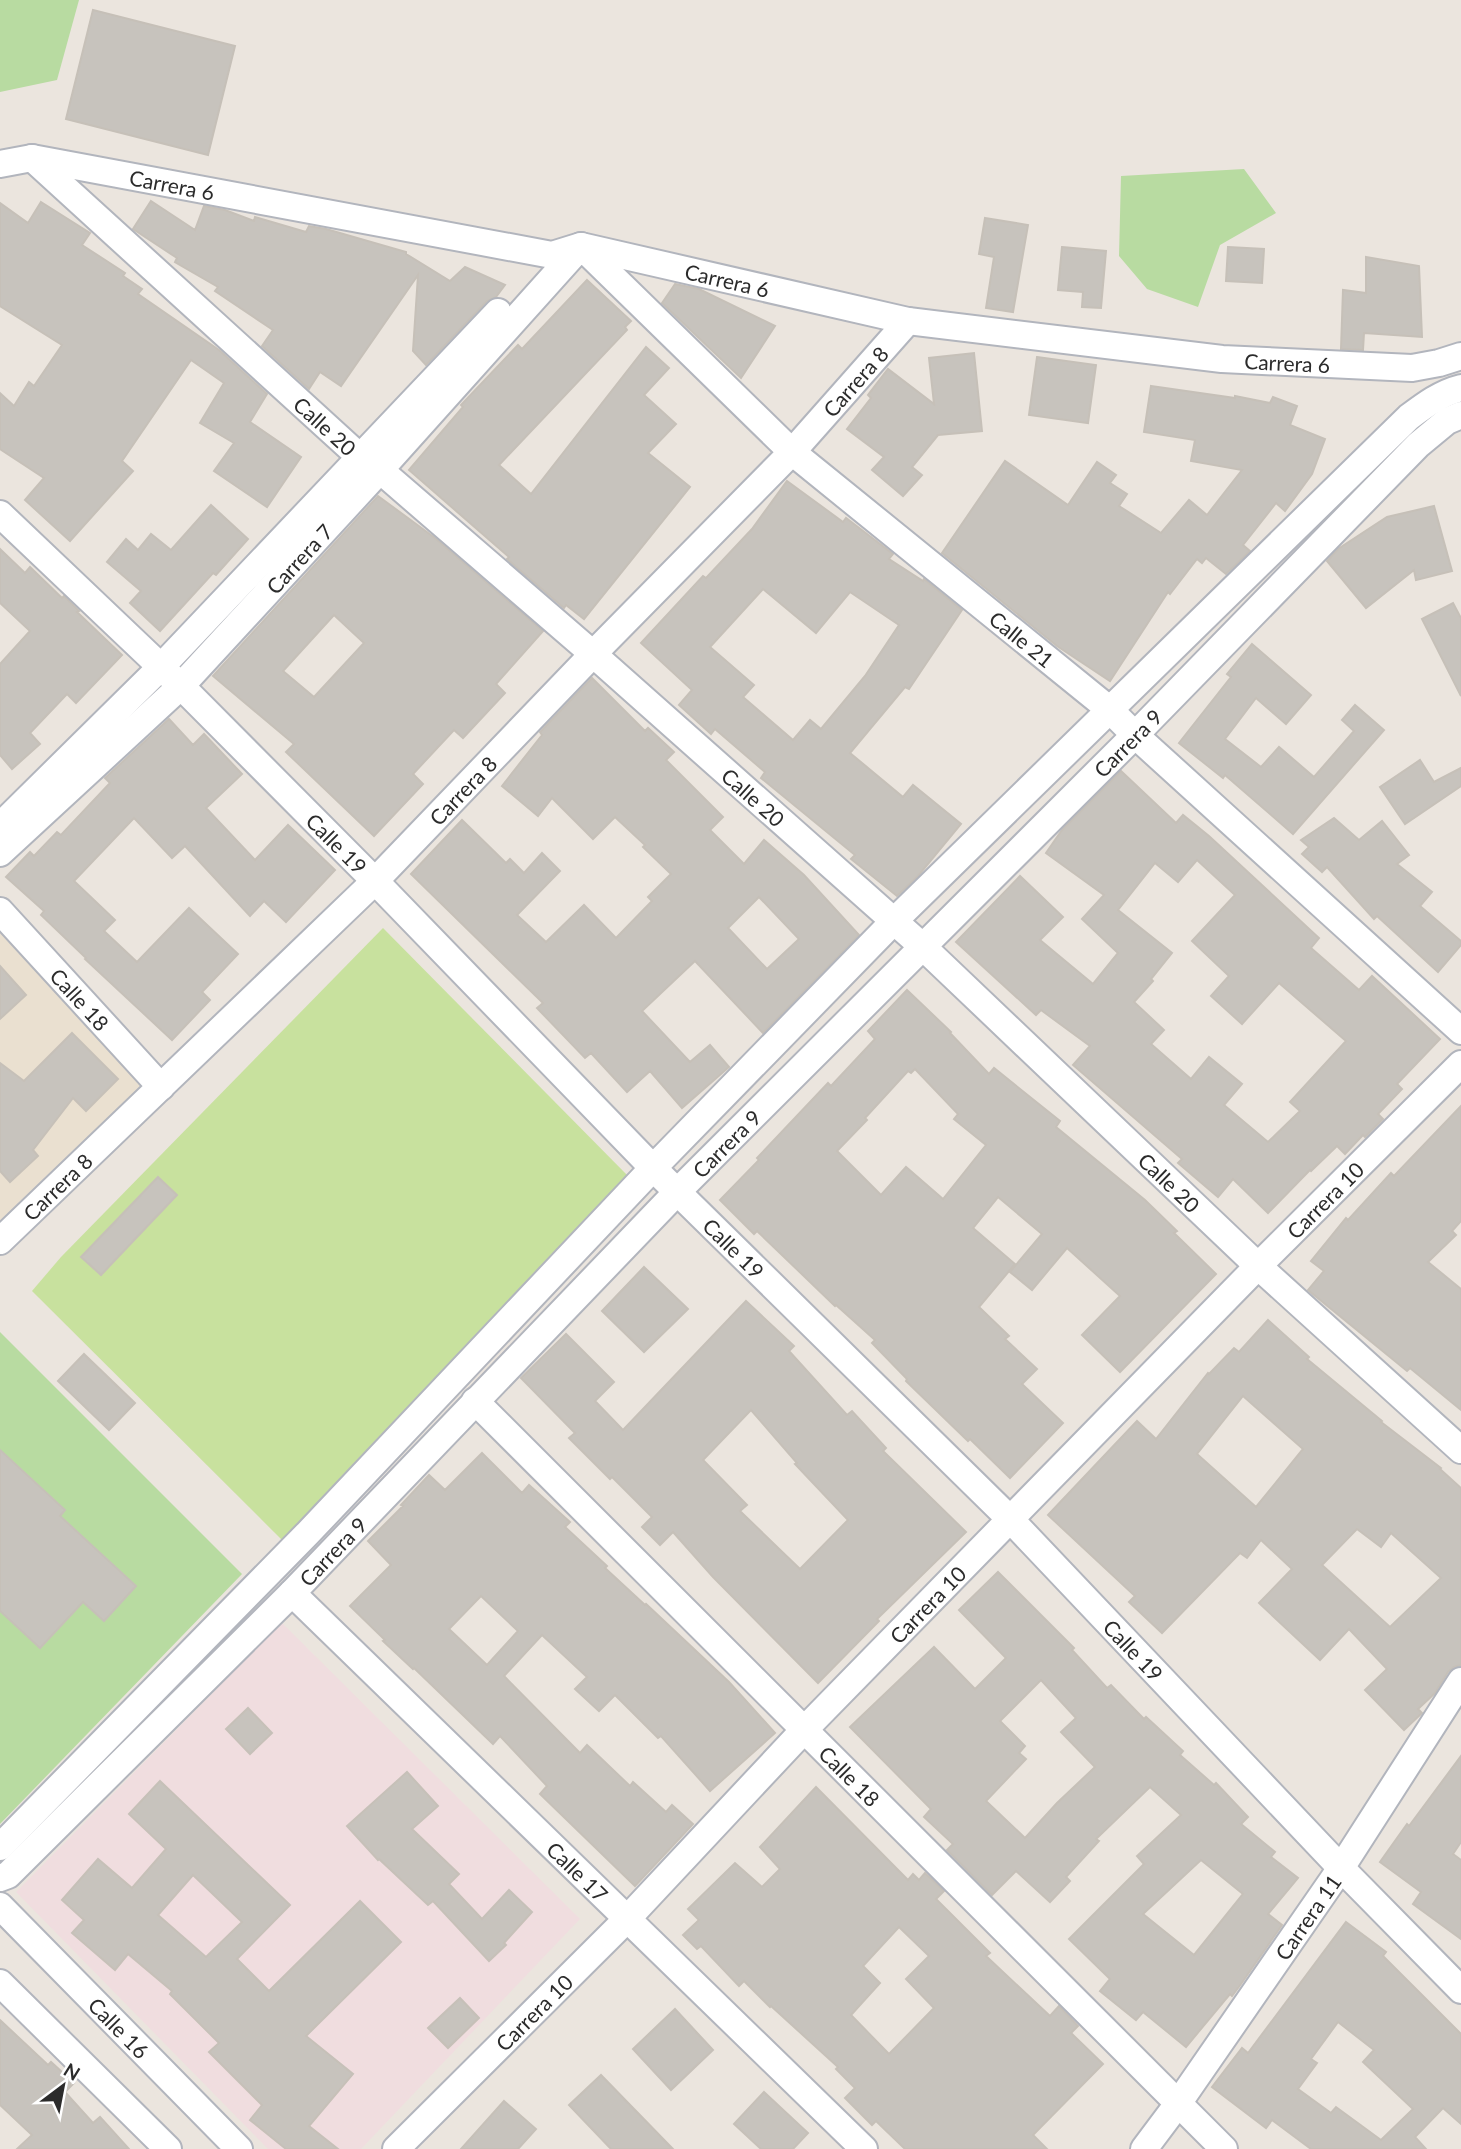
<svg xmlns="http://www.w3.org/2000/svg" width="1461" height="2149" font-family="Lato,sans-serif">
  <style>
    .education { fill: #eae0d0 }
    .medical { fill: #f0dddf }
    .green { fill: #b8dba1 }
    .pitch { fill: #c8e19e }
    .building { fill: #c7c3bd; stroke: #c6c0b8; stroke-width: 2; fill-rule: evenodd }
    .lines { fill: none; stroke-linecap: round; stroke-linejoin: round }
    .minor-casing { stroke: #b2b5bd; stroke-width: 30 }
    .minor { stroke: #fff; stroke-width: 26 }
    .labels { text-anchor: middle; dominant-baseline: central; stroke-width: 5; stroke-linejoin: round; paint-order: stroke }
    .street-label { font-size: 21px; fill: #2b2b2b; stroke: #fff }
  </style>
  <rect width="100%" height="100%" fill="#ebe5de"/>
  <!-- education -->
  <path class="education" d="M0,919L165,1085L0,1246Z"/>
  <!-- medical -->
  <path class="medical" d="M282,1623L580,1919L361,2149H268L16,1892Z"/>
  <!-- green -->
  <g class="green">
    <path d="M0,0H79L57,80L0,92Z"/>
    <path d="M1244,169L1276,213L1220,245L1198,307L1147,289L1119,256L1121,176Z"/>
    <path d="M0,1332L242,1574L0,1824V1505L65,1510L0,1450Z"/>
  </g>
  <!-- pitch -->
  <path class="pitch" d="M383,928L629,1177L282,1540L32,1291L61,1257Z"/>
  <!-- building -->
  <g class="building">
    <path d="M93,10L235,46L208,155L66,119Z"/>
    <path d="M151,201L195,230L204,206L225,210L254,221L255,217L306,232L309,226L326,229L406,252V254L450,281L465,267L505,285L496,297L487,301L426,365L413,351L418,275L341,386L320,372L309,389L262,346L273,330L215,291L218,287L175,262L177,258L133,229Z"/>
    <path d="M41,202L90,233L82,245L125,273L123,276L142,289L138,294L219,350L267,394L250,422L301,457L267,507L214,471L234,443L200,423L224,383L191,360L122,461L133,471L70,541L25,500L44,478L0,449V393L14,406L29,382L34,386L62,345L0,306V203L28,223Z"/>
    <path d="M985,218L1028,225L1013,312L986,308L994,257L979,254Z"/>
    <path d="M1062,247L1106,251L1101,308L1082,307L1083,292L1058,290Z"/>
    <path d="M1228,247L1264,249L1262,283L1226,281Z"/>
    <path d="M1366,257L1419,266L1422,337L1364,333L1363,350L1341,349L1343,290L1366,293Z"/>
    <path d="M587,280L631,321L625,327L627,330L499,465L531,494L646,347L669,368L644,395L676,424L648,453L690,487L584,619L566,605L564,608L507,559L509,557L409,470L463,407L461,405L518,345L522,349Z"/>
    <path d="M675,284L699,289L775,326L741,378L662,303Z"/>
    <path d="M974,353L982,431L938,435L912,467L922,475L903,496L872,470L884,457L847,429L871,398L868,395L888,369L934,404L929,358Z"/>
    <path d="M1037,357L1096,365L1088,423L1029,415Z"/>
    <path d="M1151,386L1235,398V396L1270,403L1273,397L1297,406L1290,425L1325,439L1312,474L1285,511L1276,503L1243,545L1250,551L1226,574L1206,558L1202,563L1197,559L1170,594L1168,592L1110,681L1057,646L942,553L1005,461L1068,505L1097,462L1116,475L1110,483L1127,494L1119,506L1161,533L1189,500L1207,515L1242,470L1191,461L1195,440L1144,432Z"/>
    <path d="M787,481L843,522L846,518L893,554L889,559L923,581L924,579L962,610L909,689L905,687L850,753L903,797L913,785L961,824L918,876L897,896L851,859L855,855L761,778L765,772L715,729L711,734L679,705L692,690L641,643L703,576L706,578L752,529ZM763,589L816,633L850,592L899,625L865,676L821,729L810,720L793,740L743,697L754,685L710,647Z"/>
    <path d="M378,496L435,538L543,631L496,684L505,693L463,738L454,730L413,774L423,784L374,836L286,752L294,744L213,676ZM334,615L364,643L314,697L283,671Z"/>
    <path d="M211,505L248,539L216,575L213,573L160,631L130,603L141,591L107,562L126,539L138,550L151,534L171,550Z"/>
    <path d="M1434,506L1452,571L1416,580L1414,570L1366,608L1327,561L1338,549L1387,517Z"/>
    <path d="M0,549L25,573L30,567L62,598L64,596L79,611L77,612L122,655L76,703L67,694L30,733L40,744L12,769L0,755V664L30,631L0,603Z"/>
    <path d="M1453,603L1461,618V696L1422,619Z"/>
    <path d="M1252,644L1311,695L1286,724L1256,698L1225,739L1261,767L1279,747L1314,777L1354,731L1342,720L1355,705L1384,730L1293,834L1225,775L1223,778L1179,743L1231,677L1227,674Z"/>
    <path d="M592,678L645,731L648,728L674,752L666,760L723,817L710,830L744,864L764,840L804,875L859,935L763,1033L695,961L642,1011L690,1062L710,1045L729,1067L682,1108L650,1071L627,1092L591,1053L585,1058L537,1008L543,1003L411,874L462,820L506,863L510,859L524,873L542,853L560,871L517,915L546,942L584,905L616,938L652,901L648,897L671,874L643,847L645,845L615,817L593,839L552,798L538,816L502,786L542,735L540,732ZM759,897L799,939L767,969L728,928Z"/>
    <path d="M169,719L193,745L204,734L242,774L206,808L255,860L288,825L335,870L286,922L264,901L250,916L185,846L172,858L134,818L74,881L115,920L104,931L137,962L189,908L238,954L202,992L210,1000L172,1040L85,959L86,958L41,915L44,911L6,877L30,852L34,856L57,832L61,835L110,783L105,778Z"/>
    <path d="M1420,760L1434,782L1461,768V786L1405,824L1380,787Z"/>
    <path d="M1121,771L1176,823L1183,815L1209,836L1319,938L1311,948L1359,990L1372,976L1440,1039L1397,1084L1402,1089L1378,1114L1383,1119L1365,1137L1363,1135L1345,1154L1337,1146L1311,1171L1310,1170L1268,1213L1233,1179L1218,1197L1178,1163L1182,1159L1073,1065L1090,1046L1041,1010L1036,1015L956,942L1020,876L1063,917L1040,940L1093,984L1118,953L1082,919L1104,895L1046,853L1062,830ZM1197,860L1235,895L1192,941L1229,976L1211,996L1242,1024L1279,983L1346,1041L1290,1102L1300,1111L1268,1142L1224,1105L1242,1084L1209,1057L1191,1079L1151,1044L1164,1030L1134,1002L1153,981L1151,979L1172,953L1118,910L1155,863L1178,882Z"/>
    <path d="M1334,818L1359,840L1382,821L1409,855L1397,864L1432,892L1420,906L1461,941V945L1438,972L1377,916L1374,919L1327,867L1322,872L1302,854L1309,847L1301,840Z"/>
    <path d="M0,966L26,995L0,1019Z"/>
    <path d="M907,990L951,1032L950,1033L989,1074L994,1068L1060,1121L1056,1127L1145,1200L1177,1231L1174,1233L1216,1274L1120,1372L1082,1335L1120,1296L1067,1248L1032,1290L1010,1272L1042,1234L998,1197L973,1228L1015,1264L979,1307L1009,1336L1005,1339L1037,1369L1022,1384L1063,1423L1010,1478L970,1439L968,1441L906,1381L907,1379L872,1343L875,1340L836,1305L835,1306L757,1231L754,1234L720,1200L759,1160L757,1158L828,1083L831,1086L875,1039L868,1031ZM915,1069L958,1114L954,1119L986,1145L943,1199L906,1167L881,1195L837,1151L867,1120L865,1118L908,1071L911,1073Z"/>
    <path d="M72,1033L118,1079L86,1111L73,1098L33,1150L38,1156L10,1182L0,1171V1063L24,1081Z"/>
    <path d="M1461,1106V1221L1452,1231L1456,1235L1428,1262L1461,1289V1410L1410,1368L1407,1371L1308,1290L1324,1271L1311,1261L1346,1218L1348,1220L1391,1173L1394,1176Z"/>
    <path d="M158,1177L177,1195L101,1275L81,1257Z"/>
    <path d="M644,1267L688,1309L644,1352L602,1311Z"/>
    <path d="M746,1301L794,1346L789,1351L847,1415L852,1411L886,1448L883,1451L966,1532L877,1619L879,1621L818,1683L713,1577L673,1532L660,1545L642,1527L652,1517L612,1477L610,1479L569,1438L575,1433L521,1378L566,1334L614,1382L595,1401L623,1430ZM751,1410L797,1463L795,1464L848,1520L800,1569L740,1511L747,1505L703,1460Z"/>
    <path d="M1268,1320L1309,1357L1307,1359L1382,1421L1381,1422L1441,1468L1440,1469L1461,1488V1665L1454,1667L1448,1672L1435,1693L1418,1709L1422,1713L1404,1730L1365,1690L1387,1669L1349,1629L1320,1660L1259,1603L1292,1569L1261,1540L1247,1558L1240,1553L1162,1633L1129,1602L1135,1596L1048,1515L1137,1421L1156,1439L1208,1373L1209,1374L1234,1348L1239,1352ZM1243,1396L1303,1449L1256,1507L1197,1454ZM1357,1529L1381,1547L1391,1533L1441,1578L1390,1627L1322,1565Z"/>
    <path d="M84,1354L135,1403L109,1430L58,1381Z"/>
    <path d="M0,1450L65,1510L60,1516L136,1586L104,1621L83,1602L40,1648L0,1611Z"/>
    <path d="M482,1453L522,1493L529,1485L570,1522L565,1527L607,1566L605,1568L645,1605L646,1604L729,1682L775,1733L710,1791L661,1736L658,1738L615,1695L599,1711L575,1689L587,1677L542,1635L504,1676L580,1753L587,1745L630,1786L633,1782L666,1812L672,1805L693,1824L635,1886L540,1794L547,1786L500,1736L493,1744L414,1668L413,1669L383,1641L385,1640L350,1606L391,1565L368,1541L403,1506L401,1505L429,1475L445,1490ZM481,1596L518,1631L487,1665L449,1629Z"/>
    <path d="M998,1572L1074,1648L1072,1650L1107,1688L1111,1685L1144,1719L1146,1717L1183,1751L1180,1755L1214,1785L1216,1783L1248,1817L1241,1824L1275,1852L1271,1857L1298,1878L1268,1914L1282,1925L1241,1984L1232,1996L1230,1994L1186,2047L1143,2012L1136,2020L1100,1991L1110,1979L1069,1939L1144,1864L1137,1856L1181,1815L1150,1787L1096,1839L1099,1841L1066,1877L1070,1881L1050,1902L1016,1871L992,1895L947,1850L953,1844L924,1817L931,1809L850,1727L934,1647L975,1689L1006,1658L959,1610ZM1041,1680L1076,1718L1061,1732L1095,1767L1057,1803L1025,1838L986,1801L1026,1759L1019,1753L1025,1746L1000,1721ZM1201,1860L1243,1894L1194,1955L1143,1914Z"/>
    <path d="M248,1708L272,1733L250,1754L226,1729Z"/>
    <path d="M1461,1756V1842L1453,1854L1461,1860V1939L1413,1904L1421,1892L1380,1862L1407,1824L1409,1826Z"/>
    <path d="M407,1772L438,1806L412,1829L459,1874L449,1884L482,1919L509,1890L532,1912L504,1943L506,1945L489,1961L433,1901L428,1905L379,1859L378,1860L347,1826Z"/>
    <path d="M160,1781L290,1905L237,1959L269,1991L360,1901L401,1942L306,2036L353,2074L309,2126L338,2149H286L250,2120L262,2105L209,2052L219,2043L170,1994L172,1991L128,1954L115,1970L72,1933L84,1920L62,1900L98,1859L132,1888L166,1849L129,1814ZM193,1875L242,1922L206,1957L158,1915Z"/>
    <path d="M816,1787L908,1880L913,1874L919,1880L925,1873L944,1891L936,1899L990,1953L986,1956L1050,2016L1059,2006L1078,2026L1071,2033L1103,2064L1033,2135L1047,2149H905L876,2121L872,2125L845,2098L855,2088L836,2069L838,2067L771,2006L770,2007L744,1981L739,1986L701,1946L697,1949L683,1935L699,1920L688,1909L735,1863L762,1887L780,1869L760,1847ZM899,1927L929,1956L906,1979L934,2008L889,2054L851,2015L880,1983L863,1966Z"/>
    <path d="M1346,1922L1386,1952L1383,1956L1461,2034V2124L1443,2108L1415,2137L1426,2149H1311L1272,2120L1266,2128L1212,2087L1242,2048L1248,2053ZM1338,2022L1374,2050L1363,2062L1413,2109L1381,2140L1336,2107L1331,2113L1298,2089L1317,2063L1311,2059Z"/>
    <path d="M460,1998L479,2018L448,2048L428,2028Z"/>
    <path d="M675,2009L713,2050L671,2090L633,2049Z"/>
    <path d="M0,2020L48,2065L51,2062L74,2083L65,2092L93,2123L100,2117L129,2149H17L32,2135L0,2105Z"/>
    <path d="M601,2075L673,2149H611L569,2105Z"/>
    <path d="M764,2092L808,2133L793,2149H761L734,2124Z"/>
    <path d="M504,2101L536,2129L518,2149H461Z"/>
  </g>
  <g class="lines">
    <defs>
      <g id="minor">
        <path id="s1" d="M32,158L360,457L380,470L593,654L922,946L1258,1266L1461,1450"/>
        <path id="s2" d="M0,164L32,158L552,255L581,246L908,321L1222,359L1412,368L1439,363L1461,356"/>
        <path id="s3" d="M0,514L181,686L375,881L653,1168L1010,1519L1341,1868L1461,1990"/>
        <path d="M0,826L161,667L498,312"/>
        <path id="s4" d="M0,853L181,686L380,470L581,246L792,452L1109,709L1135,735L1461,1031"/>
        <path id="s5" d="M0,911L161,1087"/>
        <path id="s6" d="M0,1241L375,881L593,654L792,452L908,321"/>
        <path id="s7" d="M475,1401L1224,2149"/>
        <path id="s8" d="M292,1593L864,2149"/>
        <path d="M0,1847L308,1533L653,1168L894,921L1409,417C1425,405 1441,393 1461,388"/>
        <path id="s9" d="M0,1878L8,1875L292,1593L678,1191L1135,735L1418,445L1447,421L1461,415"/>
        <path id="s10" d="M0,1906L239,2149"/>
        <path d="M0,1983L168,2149"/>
        <path id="s11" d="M396,2149L627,1919L803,1731L1258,1266L1461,1064"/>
        <path id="s12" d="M1144,2149L1177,2105L1341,1868L1461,1681"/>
      </g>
    </defs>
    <!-- minor casing -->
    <use href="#minor" class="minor-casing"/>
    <!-- minor -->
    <use href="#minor" class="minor"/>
  </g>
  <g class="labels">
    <!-- street labels -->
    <g class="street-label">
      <text stroke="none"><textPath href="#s2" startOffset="175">Carrera 6</textPath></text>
      <text stroke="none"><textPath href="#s2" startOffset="742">Carrera 6</textPath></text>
      <text stroke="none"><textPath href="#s2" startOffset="1309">Carrera 6</textPath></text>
      <text stroke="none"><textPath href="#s6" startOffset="1213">Carrera 8</textPath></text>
      <text stroke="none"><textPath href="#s1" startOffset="397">Calle 20</textPath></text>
      <text stroke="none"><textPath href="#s4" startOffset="420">Carrera 7</textPath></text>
      <text stroke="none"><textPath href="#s4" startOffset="1432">Calle 21</textPath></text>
      <text stroke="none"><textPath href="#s9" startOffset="1601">Carrera 9</textPath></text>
      <text stroke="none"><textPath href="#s6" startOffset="646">Carrera 8</textPath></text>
      <text stroke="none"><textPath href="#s1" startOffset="964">Calle 20</textPath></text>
      <text stroke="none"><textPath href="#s3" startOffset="471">Calle 19</textPath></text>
      <text stroke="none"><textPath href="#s5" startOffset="119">Calle 18</textPath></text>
      <text stroke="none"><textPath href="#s9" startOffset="1034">Carrera 9</textPath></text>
      <text stroke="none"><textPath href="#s1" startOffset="1531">Calle 20</textPath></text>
      <text stroke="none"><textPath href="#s6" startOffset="79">Carrera 8</textPath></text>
      <text stroke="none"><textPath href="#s11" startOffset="1328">Carrera 10</textPath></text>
      <text stroke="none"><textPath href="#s3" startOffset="1038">Calle 19</textPath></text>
      <text stroke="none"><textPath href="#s9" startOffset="467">Carrera 9</textPath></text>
      <text stroke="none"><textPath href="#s11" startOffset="761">Carrera 10</textPath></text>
      <text stroke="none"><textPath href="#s3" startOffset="1605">Calle 19</textPath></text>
      <text stroke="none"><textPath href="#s7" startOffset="530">Calle 18</textPath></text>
      <text stroke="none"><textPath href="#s8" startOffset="399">Calle 17</textPath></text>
      <text stroke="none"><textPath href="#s12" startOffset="284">Carrera 11</textPath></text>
      <text stroke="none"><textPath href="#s11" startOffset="194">Carrera 10</textPath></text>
      <text stroke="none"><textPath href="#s10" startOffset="170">Calle 16</textPath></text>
    </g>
  </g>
  <!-- north arrow -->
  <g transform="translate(63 2086) rotate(32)" stroke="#ffffff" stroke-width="5" paint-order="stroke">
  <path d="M0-5L12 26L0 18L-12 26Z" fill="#2b2b2b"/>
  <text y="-10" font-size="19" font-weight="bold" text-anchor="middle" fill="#2b2b2b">N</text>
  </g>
</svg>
